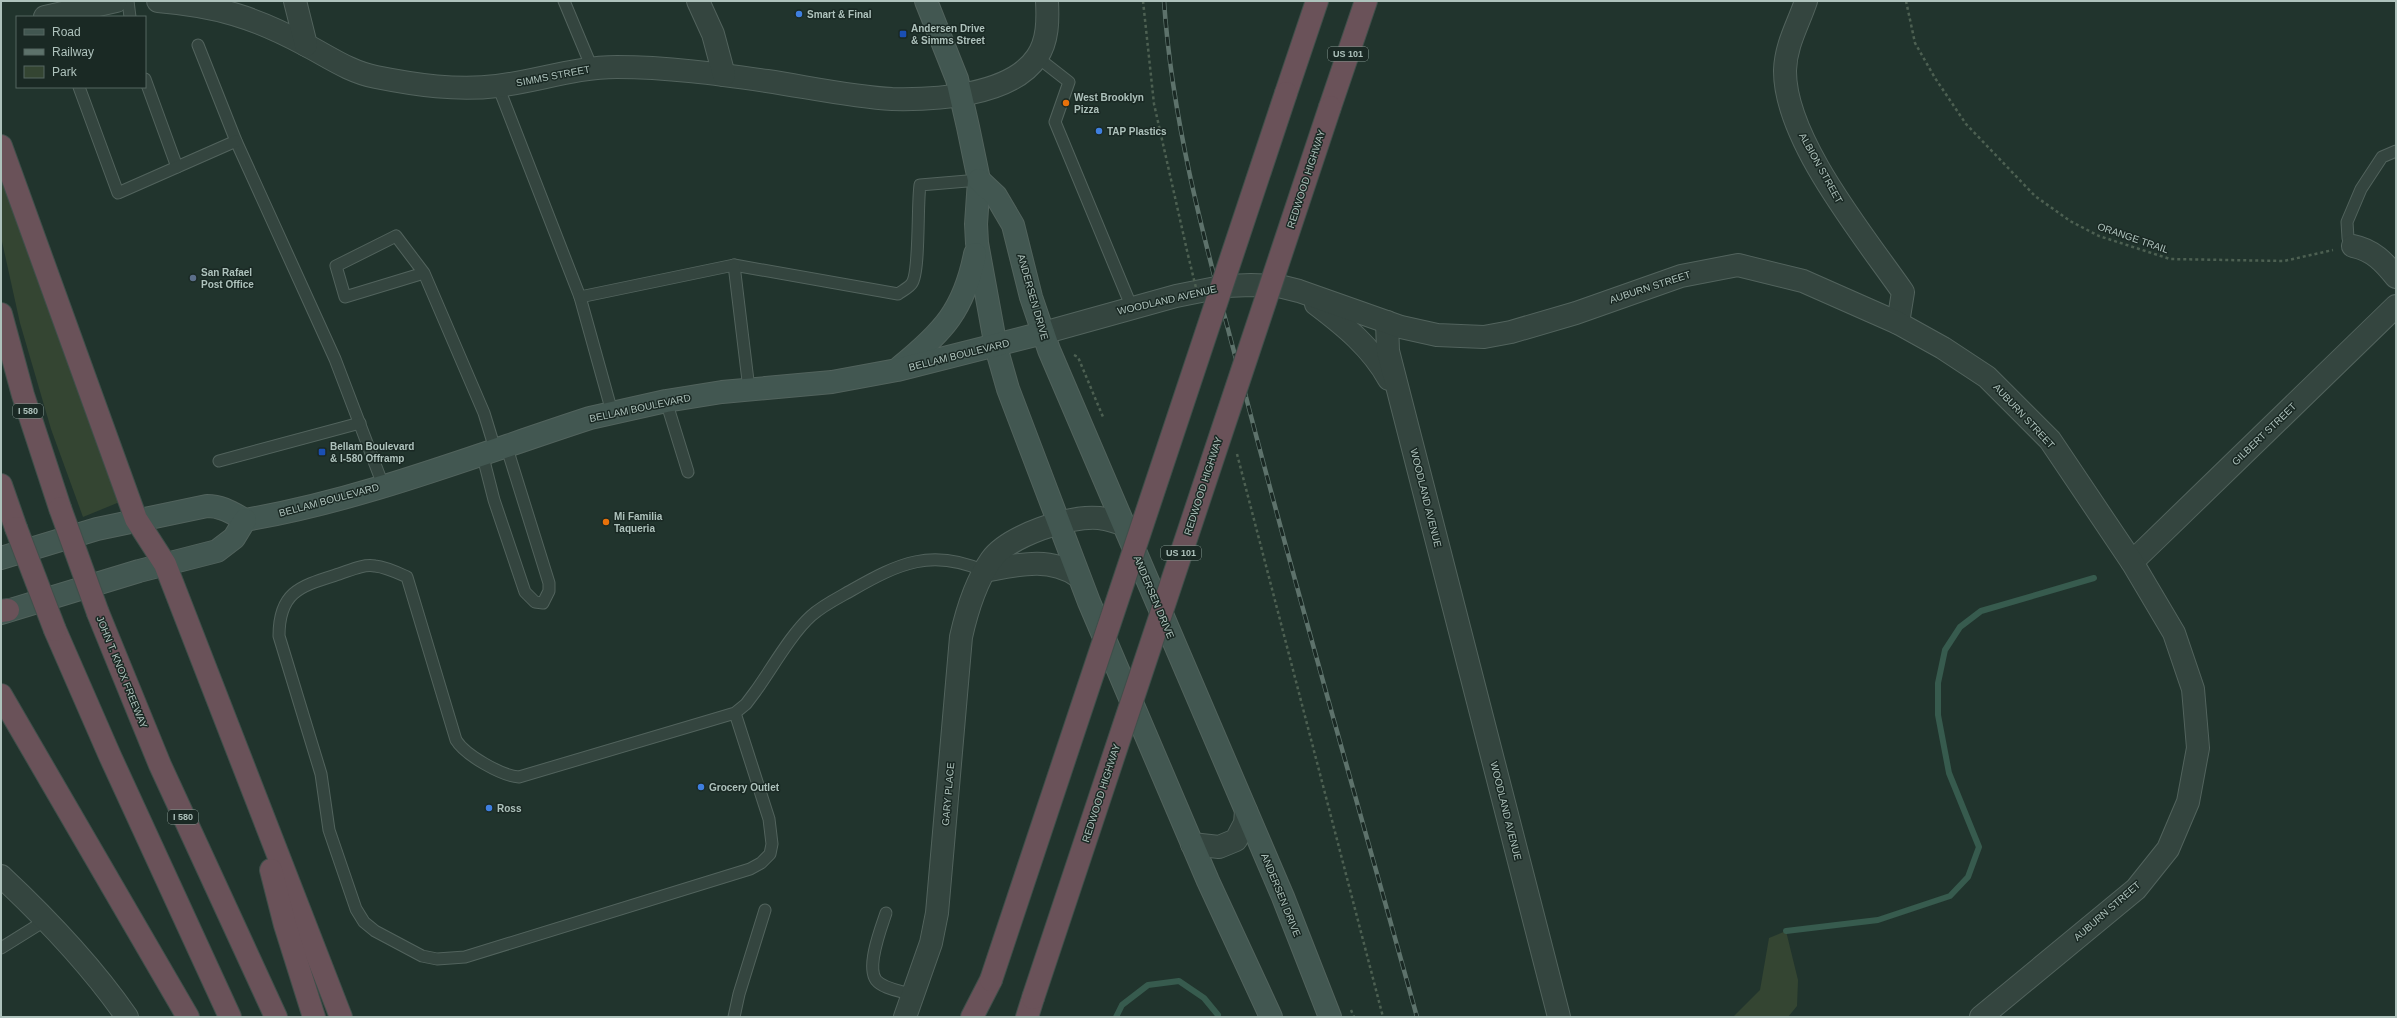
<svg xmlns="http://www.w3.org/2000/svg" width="2397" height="1018" font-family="Helvetica,sans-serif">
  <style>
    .green { fill: #344532 }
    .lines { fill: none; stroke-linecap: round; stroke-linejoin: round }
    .stream { stroke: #375b4e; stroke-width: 6 }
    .service-casing { stroke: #52635d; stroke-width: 13 }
    .minor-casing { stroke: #52635d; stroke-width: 24 }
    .tertiary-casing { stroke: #52635d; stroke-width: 24 }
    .secondary-casing { stroke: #52635d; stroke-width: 24 }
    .motorway-casing { stroke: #3f4f4a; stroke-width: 24 }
    .path { stroke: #4d6052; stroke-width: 2.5; stroke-dasharray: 3 3; stroke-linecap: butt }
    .service { stroke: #34453f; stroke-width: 11 }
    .minor { stroke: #34453f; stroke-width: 22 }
    .tertiary { stroke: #34453f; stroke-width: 22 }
    .secondary { stroke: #425751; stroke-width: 22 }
    .motorway { stroke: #6a5259; stroke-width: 22 }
    .rail-casing { stroke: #5d726b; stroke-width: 4.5 }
    .rail { stroke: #1a2924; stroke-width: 3; stroke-dasharray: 9; stroke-linecap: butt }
    .motorway-bridge-casing { stroke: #3f4f4a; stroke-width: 24; stroke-linecap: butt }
    .path-bridge { stroke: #4d6052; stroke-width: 2.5; stroke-dasharray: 3 3; stroke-linecap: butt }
    .motorway-bridge { stroke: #6a5259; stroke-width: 22 }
    .shop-dot { fill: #3f7fe0; stroke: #1a2924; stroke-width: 1.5 }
    .transit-dot { fill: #1a4fb4; stroke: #1a2924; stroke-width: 1.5 }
    .food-dot { fill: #e8710a; stroke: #1a2924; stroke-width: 1.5 }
    .service-dot { fill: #5c6f8a; stroke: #1a2924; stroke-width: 1.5 }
    .labels { text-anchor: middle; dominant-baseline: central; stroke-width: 3; stroke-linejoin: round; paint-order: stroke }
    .shield { fill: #1a2924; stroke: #82948e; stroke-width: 1 }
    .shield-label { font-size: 9px; font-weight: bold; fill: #aec2bc }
    .poi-label { font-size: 10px; font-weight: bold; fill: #aec2bc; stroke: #1a2924; text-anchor: start }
    .street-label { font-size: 10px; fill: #aec2bc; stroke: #1a2924 }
  </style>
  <rect width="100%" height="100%" fill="#21342d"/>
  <!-- green -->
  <g class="green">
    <path d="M1,168L122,501L83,517L51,429L20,323L1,237Z"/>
    <path d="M1786,931L1798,980L1797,1006L1788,1017H1733L1760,990L1769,938Z"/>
  </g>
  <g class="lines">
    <!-- stream -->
    <g class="stream">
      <path d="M1786,931L1878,920L1950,896L1968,877L1979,847L1949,773L1938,715V683L1945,650L1960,627L1981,611L2094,578"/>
      <path d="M1116,1017L1122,1005L1148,985L1179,981L1204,998L1218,1015"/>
    </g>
    <defs>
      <g id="service">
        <path d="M128,1L130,17"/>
        <path d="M564,1L592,68"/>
        <path d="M198,45L236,141L335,359L383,485"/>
        <path d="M1037,57L1069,82L1055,122L1132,308"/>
        <path d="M145,79L177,167"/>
        <path d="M498,86L580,297L612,412"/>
        <path d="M79,87L118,193L236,141"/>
        <path d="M2353,246L2348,238L2347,222L2361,189L2382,157L2396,151"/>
        <path d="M734,265L898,294C902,291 910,287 912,283C920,271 917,205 920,185L979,180"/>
        <path d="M424,273L396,236L336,266L345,297L424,273L484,413L495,449"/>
        <path d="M580,297L734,265L749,389"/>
        <path d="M666,401L688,472"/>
        <path d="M482,453L494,500L525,592L535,602L543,603L549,591V583L506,445"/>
        <path d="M219,461L360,423"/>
        <path d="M735,713L769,819L772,844L770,854L761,863L750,869L465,957L437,959L422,956L375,931L364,922L356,909L329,830L321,774L279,636C279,591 301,586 339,574C351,570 363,564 375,566C386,567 396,572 407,577L456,740C465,755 502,776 519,777L735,713L746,704L755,692C771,670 791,634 811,616C823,605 838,598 852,590C899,563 932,548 984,571"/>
        <path d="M886,913C881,928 866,966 876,980C883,989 902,991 913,995"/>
        <path d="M1,948L46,920"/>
        <path d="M734,1017L739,994L765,910"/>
      </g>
      <g id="minor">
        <path d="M158,1C217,6 254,17 306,45C329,57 350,72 376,77C416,85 457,91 497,86C537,81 576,67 617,67C667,67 718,74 767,81C807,87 853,97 892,99C935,100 1011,96 1037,57C1048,41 1048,20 1047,1"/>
        <path d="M295,1L306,45"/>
        <path d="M698,1L713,34L724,75"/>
        <path d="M45,17L116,1"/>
        <path d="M2353,246C2373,250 2384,262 2396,277"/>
        <path d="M2132,562L2396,306"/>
        <path d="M984,571C1017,565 1049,556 1078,576"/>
        <path d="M905,1017L931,943L937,913L961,637C967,610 975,583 991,560C1008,536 1070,515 1099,518C1108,519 1115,522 1123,524"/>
      </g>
      <g id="tertiary">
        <path d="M1806,1C1798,25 1786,44 1785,70C1784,139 1864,236 1903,292L1898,323"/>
        <path d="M1316,304C1345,326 1371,347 1389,379"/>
        <path d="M1387,322L1388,351L1559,1017"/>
        <path d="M1043,333L1176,296L1226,286L1251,285L1279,286L1299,291L1401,327L1437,335L1484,337L1511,332L1576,313L1681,276L1738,265L1803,281L1898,323L1943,348L1987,377L2050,440L2132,562L2174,633L2193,689L2198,748L2188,802L2168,849L2136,889L1981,1017"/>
        <path d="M1192,844L1219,847L1236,840L1245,823L1246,811"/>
        <path d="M1,876C47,919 91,965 127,1017"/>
      </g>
      <g id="secondary">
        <path d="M926,1L957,79L968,127L979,180L976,224L977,243L996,347L1008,389L1089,602L1208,881L1271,1017"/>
        <path d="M979,180L996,196L1013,225L1031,297L1049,350L1283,897L1330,1017"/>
        <path d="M900,367C943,332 964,310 975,254"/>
        <path d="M1,558L97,529L207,506C222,506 232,513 245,520C363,500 476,455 590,418L666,401L722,392L832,382L897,370L1043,333"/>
        <path d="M1,613L139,571L217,551L234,538L245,520"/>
      </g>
      <g id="motorway">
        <path d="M1286,93L1317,1"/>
        <path d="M1330,107L1366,1"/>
        <path d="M1,146L136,519L165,564L341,1017"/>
        <path d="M1,314L23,395L60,508"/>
        <path d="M1,485L16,528"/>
        <path d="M1,611L8,610"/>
        <path d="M98,613L160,765L276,1017"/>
        <path d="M55,630L110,756L230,1017"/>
        <path d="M1,695L188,1017"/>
        <path d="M271,870L285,925L314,1017"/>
        <path d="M972,1017L991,980"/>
        <path d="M1027,1017L1033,998"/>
      </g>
    </defs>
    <!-- service casing -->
    <use href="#service" class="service-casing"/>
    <!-- minor casing -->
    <use href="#minor" class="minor-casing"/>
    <!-- tertiary casing -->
    <use href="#tertiary" class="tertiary-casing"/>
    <!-- secondary casing -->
    <use href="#secondary" class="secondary-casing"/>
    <!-- motorway casing -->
    <use href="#motorway" class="motorway-casing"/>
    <!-- path -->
    <g class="path">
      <path d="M1143,1L1154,104L1188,255"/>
      <path d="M1906,1L1915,43L1935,78L1966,124L2035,196L2070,221L2099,236L2170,259L2284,261L2333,250"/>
      <path d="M1074,355L1078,357L1103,417"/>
      <path d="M1237,454L1383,1017"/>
      <path d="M1351,1010L1354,1017"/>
    </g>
    <!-- service -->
    <use href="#service" class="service"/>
    <!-- minor -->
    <use href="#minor" class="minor"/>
    <!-- tertiary -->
    <use href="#tertiary" class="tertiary"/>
    <!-- secondary -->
    <use href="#secondary" class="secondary"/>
    <!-- motorway -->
    <use href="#motorway" class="motorway"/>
    <defs>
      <path id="rail" d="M1164,1C1173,136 1212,267 1246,397C1300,605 1360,811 1417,1017"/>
    </defs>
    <!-- rail casing -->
    <use href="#rail" class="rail-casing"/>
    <!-- rail -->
    <use href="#rail" class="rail"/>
    <defs>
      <g id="motorway-bridge">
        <path d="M60,508L98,613"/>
        <path d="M16,528L55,630"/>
        <path d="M991,980L1286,93"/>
        <path d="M1033,998L1330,107"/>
      </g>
    </defs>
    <!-- motorway-bridge casing -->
    <use href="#motorway-bridge" class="motorway-bridge-casing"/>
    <!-- path-bridge -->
    <path class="path-bridge" d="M1188,255L1197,292"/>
    <!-- motorway-bridge -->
    <use href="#motorway-bridge" class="motorway-bridge"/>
  </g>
  <!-- markers -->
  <g class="shop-dot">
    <circle cx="799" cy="14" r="4"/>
    <circle cx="1099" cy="131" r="4"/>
    <circle cx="701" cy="787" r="4"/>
    <circle cx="489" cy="808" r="4"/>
  </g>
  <g class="transit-dot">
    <rect x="899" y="30" width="8" height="8" rx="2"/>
    <rect x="318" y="448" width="8" height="8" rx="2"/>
  </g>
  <g class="food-dot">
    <circle cx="1066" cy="103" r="4"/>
    <circle cx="606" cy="522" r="4"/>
  </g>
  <circle class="service-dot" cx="193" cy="278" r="4"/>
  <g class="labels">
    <!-- shield labels -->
    <g class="shield">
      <rect x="1328" y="47" width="40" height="14" rx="3"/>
      <rect x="13" y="404" width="30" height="14" rx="3"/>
      <rect x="1161" y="546" width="40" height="14" rx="3"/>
      <rect x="168" y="810" width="30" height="14" rx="3"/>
    </g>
    <g class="shield-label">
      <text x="1348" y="54">US 101</text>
      <text x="28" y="411">I 580</text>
      <text x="1181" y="553">US 101</text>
      <text x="183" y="817">I 580</text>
    </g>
    <!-- poi labels -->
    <g class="poi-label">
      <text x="807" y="14">Smart &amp; Final</text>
      <text x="911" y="28">Andersen Drive<tspan x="911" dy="12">&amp; Simms Street</tspan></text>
      <text x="1074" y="97">West Brooklyn<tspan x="1074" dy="12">Pizza</tspan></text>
      <text x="1107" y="131">TAP Plastics</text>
      <text x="201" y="272">San Rafael<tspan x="201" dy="12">Post Office</tspan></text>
      <text x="330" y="446">Bellam Boulevard<tspan x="330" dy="12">&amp; I-580 Offramp</tspan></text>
      <text x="614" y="516">Mi Familia<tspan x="614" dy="12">Taqueria</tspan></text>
      <text x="709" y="787">Grocery Outlet</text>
      <text x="497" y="808">Ross</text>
    </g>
    <!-- street labels -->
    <g class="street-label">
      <text transform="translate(553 76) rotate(-11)">SIMMS STREET</text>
      <text transform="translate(1821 168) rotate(61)">ALBION STREET</text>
      <text transform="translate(1306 179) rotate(-72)">REDWOOD HIGHWAY</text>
      <text transform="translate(2133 238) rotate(19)">ORANGE TRAIL</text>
      <text transform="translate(1650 287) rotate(-18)">AUBURN STREET</text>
      <text transform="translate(1033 297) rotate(74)">ANDERSEN DRIVE</text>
      <text transform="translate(1167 300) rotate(-13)">WOODLAND AVENUE</text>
      <text transform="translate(959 355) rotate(-14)">BELLAM BOULEVARD</text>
      <text transform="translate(640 408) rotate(-12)">BELLAM BOULEVARD</text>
      <text transform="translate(2024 416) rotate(47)">AUBURN STREET</text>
      <text transform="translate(2264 434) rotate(-44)">GILBERT STREET</text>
      <text transform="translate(1203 486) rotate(-72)">REDWOOD HIGHWAY</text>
      <text transform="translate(1426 498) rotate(76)">WOODLAND AVENUE</text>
      <text transform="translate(329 500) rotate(-15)">BELLAM BOULEVARD</text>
      <text transform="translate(1154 597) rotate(67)">ANDERSEN DRIVE</text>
      <text transform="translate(122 672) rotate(68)">JOHN T. KNOX FREEWAY</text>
      <text transform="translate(1101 793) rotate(-72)">REDWOOD HIGHWAY</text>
      <text transform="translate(948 794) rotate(-85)">GARY PLACE</text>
      <text transform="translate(1506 811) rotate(76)">WOODLAND AVENUE</text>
      <text transform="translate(1281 895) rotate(68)">ANDERSEN DRIVE</text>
      <text transform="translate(2107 911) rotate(-41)">AUBURN STREET</text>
    </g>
  </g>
  <!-- border -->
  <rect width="2397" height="1018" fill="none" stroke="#aec2bc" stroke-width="4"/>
  <!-- legend -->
  <rect x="16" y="16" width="130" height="72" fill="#1a2924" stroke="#556661"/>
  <rect x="24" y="29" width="20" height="6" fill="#425751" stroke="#556661"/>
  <text x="52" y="36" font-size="12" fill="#aec2bc">Road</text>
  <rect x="24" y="49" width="20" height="6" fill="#5d726b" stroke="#556661"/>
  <text x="52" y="56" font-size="12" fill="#aec2bc">Railway</text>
  <rect x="24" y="66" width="20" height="12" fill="#344532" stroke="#556661"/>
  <text x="52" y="76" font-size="12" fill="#aec2bc">Park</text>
</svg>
